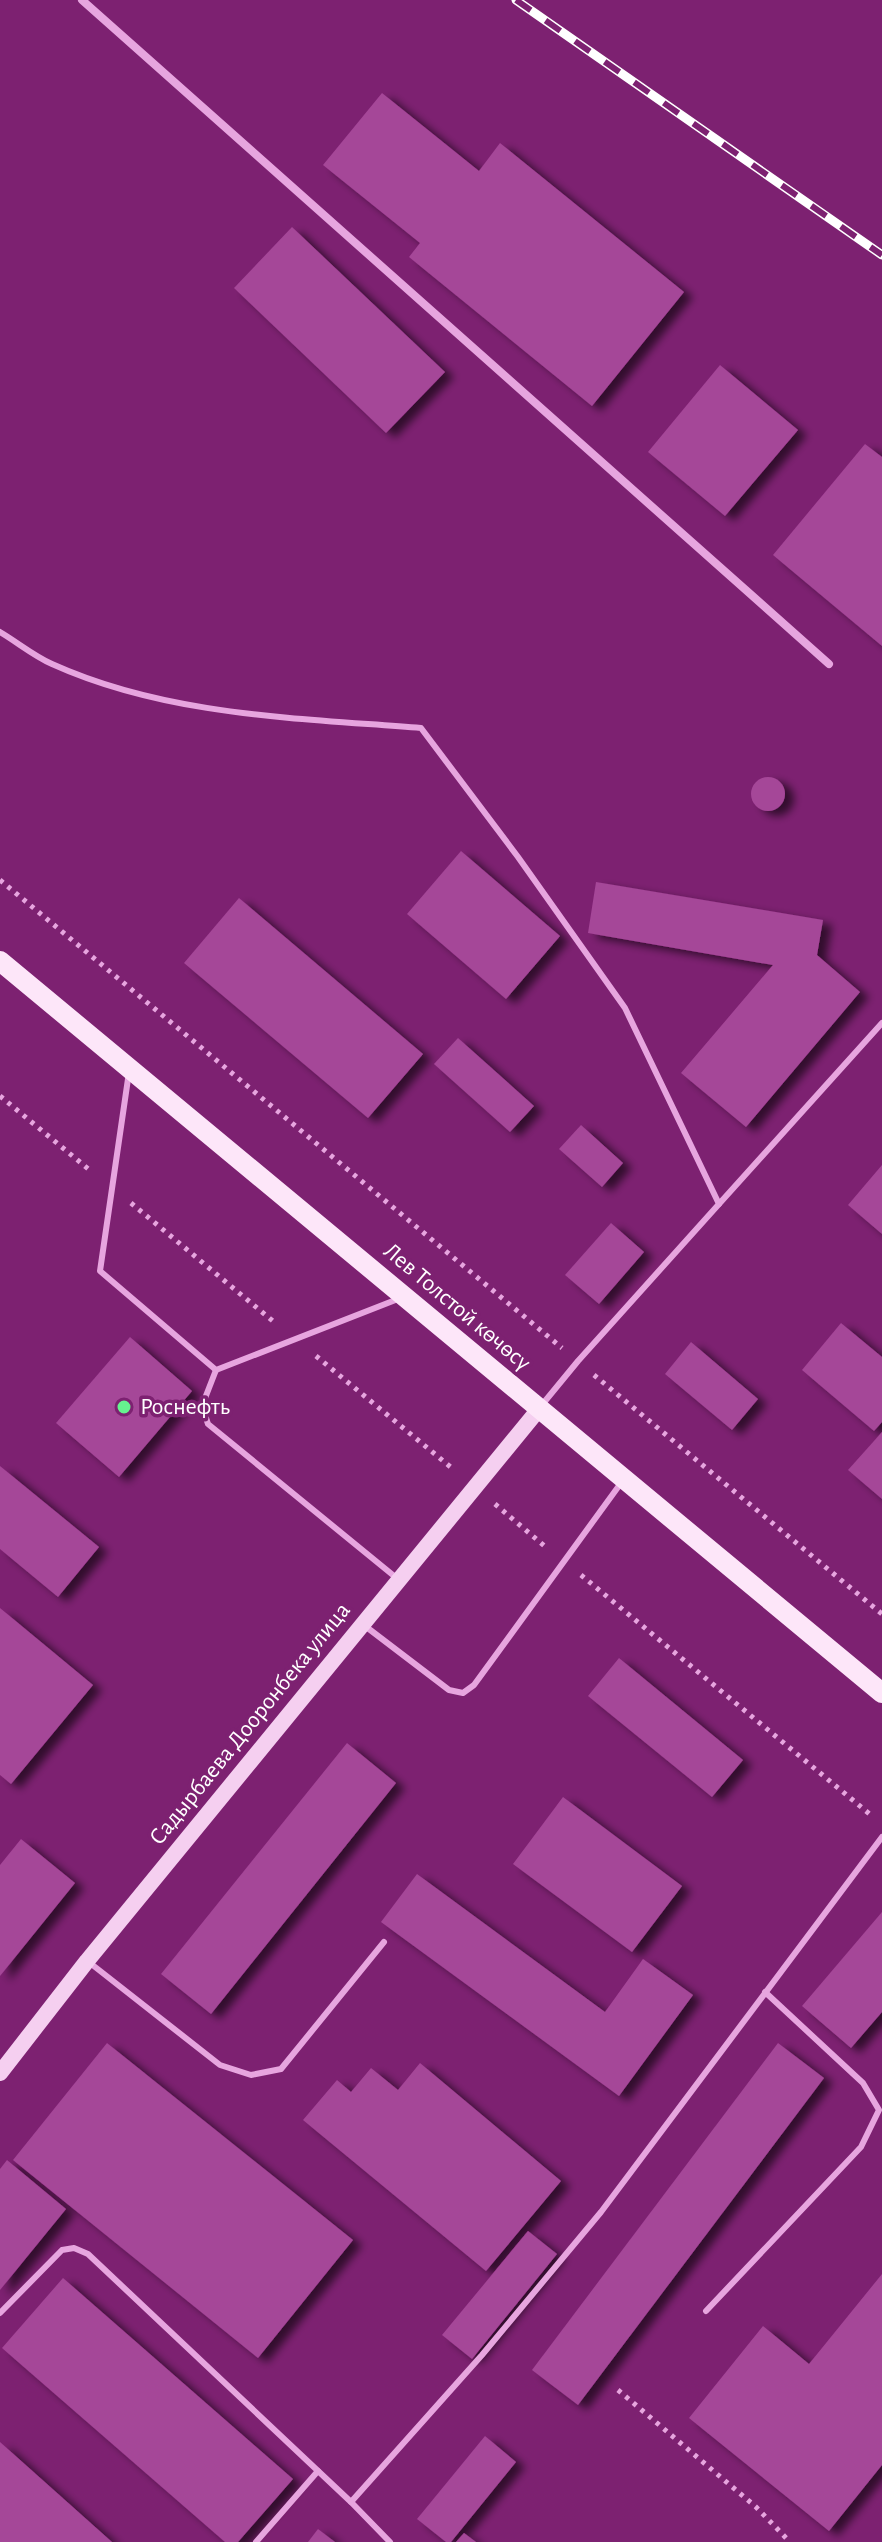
<svg xmlns="http://www.w3.org/2000/svg" width="882" height="2542" font-family="'Alegreya Sans',sans-serif">
  <style>
    .building { fill: #a54698; filter: url(#shadow) }
    .lines { fill: none; stroke-linecap: round; stroke-linejoin: round }
    .path { stroke: #e7a5df; stroke-width: 5; stroke-dasharray: 4 6; stroke-linecap: butt }
    .service { stroke: #e7a5df; stroke-width: 6 }
    .minor { stroke: #e7a5df; stroke-width: 8 }
    .secondary { stroke: #f5cff0; stroke-width: 16 }
    .primary { stroke: #fde6f9; stroke-width: 20 }
    .rail-casing { stroke: #fff; stroke-width: 9 }
    .rail { stroke: #7d2171; stroke-width: 6; stroke-dasharray: 18; stroke-linecap: butt }
    .poi-dot { fill: #66f38f; stroke: #7d2171; stroke-width: 3 }
    .labels { text-anchor: middle; dominant-baseline: central; stroke-width: 7; stroke-linejoin: round; paint-order: stroke }
    .street-label { font-size: 24px; fill: #fff; stroke: #7d2171 }
    .poi-label { font-size: 24px; fill: #fff; stroke: #7d2171; text-anchor: start }
  </style>
  <defs>
    <filter id="shadow"><feDropShadow dx="9" dy="5" stdDeviation="4" flood-color="#0009"/></filter>
  </defs>
  <rect width="100%" height="100%" fill="#7d2171"/>
  <!-- building -->
  <g class="building">
    <path d="M382,93L479,171L500,143L684,292L592,406L409,257L420,243L323,165Z"/>
    <path d="M292,227L445,372L386,433L234,288Z"/>
    <path d="M720,365L798,430L725,516L648,452Z"/>
    <path d="M865,444L882,457V646L773,555Z"/>
    <circle cx="768" cy="794" r="17"/>
    <path d="M461,851L560,936L506,999L407,914Z"/>
    <path d="M596,882L823,920L817,955L860,992L746,1127L681,1073L773,965L588,933Z"/>
    <path d="M239,898L423,1054L368,1118L184,963Z"/>
    <path d="M458,1038L534,1106L510,1132L434,1064Z"/>
    <path d="M581,1125L623,1163L602,1187L559,1149Z"/>
    <path d="M882,1165V1234L848,1205Z"/>
    <path d="M611,1223L644,1252L599,1304L565,1275Z"/>
    <path d="M841,1323L882,1357V1422L874,1431L802,1370Z"/>
    <path d="M130,1337L192,1391L119,1477L56,1423Z"/>
    <path d="M691,1342L758,1399L732,1430L665,1374Z"/>
    <path d="M882,1432V1499L848,1470Z"/>
    <path d="M0,1466L99,1547L58,1597L0,1549Z"/>
    <path d="M0,1608L93,1685L11,1784L0,1775Z"/>
    <path d="M619,1658L743,1760L712,1797L588,1696Z"/>
    <path d="M347,1743L396,1783L211,2014L161,1974Z"/>
    <path d="M563,1797L682,1886L632,1952L513,1864Z"/>
    <path d="M21,1839L75,1883L0,1976V1865Z"/>
    <path d="M417,1874L605,2012L643,1959L693,1995L619,2096L381,1922Z"/>
    <path d="M882,1912V2012L851,2048L802,2006Z"/>
    <path d="M107,2043L353,2240L258,2358L13,2160Z"/>
    <path d="M778,2043L824,2078L578,2405L532,2370Z"/>
    <path d="M420,2063L561,2181L486,2271L303,2120L337,2080L351,2092L371,2068L398,2090Z"/>
    <path d="M7,2160L66,2209L0,2290V2169Z"/>
    <path d="M528,2231L557,2254L472,2359L442,2335Z"/>
    <path d="M882,2274V2465L829,2531L689,2418L763,2326L809,2364Z"/>
    <path d="M63,2278L293,2479L238,2542H225L2,2348Z"/>
    <path d="M485,2436L516,2462L451,2542H446L417,2519Z"/>
    <path d="M0,2442L112,2542H0Z"/>
    <path d="M318,2529L335,2542H308Z"/>
    <path d="M464,2533L476,2542H456Z"/>
  </g>
  <g class="lines">
    <!-- path -->
    <g class="path">
      <path d="M0,880L562,1348"/>
      <path d="M0,1096L92,1172"/>
      <path d="M131,1203L274,1322"/>
      <path d="M316,1356L453,1469"/>
      <path d="M594,1375L882,1614"/>
      <path d="M495,1504L548,1549"/>
      <path d="M581,1575L872,1816"/>
      <path d="M618,2390L756,2507L790,2542"/>
    </g>
    <!-- service -->
    <g class="service">
      <path d="M0,632C17,642 34,656 52,664C167,716 297,718 421,728L518,857L625,1008L719,1204L578,1361L541,1406"/>
      <path d="M129,1072L100,1271L216,1370L398,1299"/>
      <path d="M719,1204L882,1023"/>
      <path d="M216,1370L202,1406L208,1424L399,1580"/>
      <path d="M365,1626L449,1690L463,1693L474,1685L621,1483"/>
      <path d="M90,1963L220,2065L251,2075L281,2069L384,1942"/>
      <path d="M706,2311L861,2147L879,2110L863,2083L765,1992"/>
      <path d="M0,2313L62,2250L74,2248L88,2254L351,2502L390,2542"/>
      <path d="M351,2502L482,2355L601,2212L882,1837"/>
      <path d="M256,2542L318,2471"/>
    </g>
    <!-- minor -->
    <path class="minor" d="M82,0L829,664"/>
    <!-- secondary -->
    <path class="secondary" d="M0,2073L87,1961L539,1409"/>
    <!-- primary -->
    <path class="primary" d="M0,961L882,1693"/>
    <defs>
      <path id="rail" d="M516,0L882,255"/>
    </defs>
    <!-- rail casing -->
    <use href="#rail" class="rail-casing"/>
    <!-- rail -->
    <use href="#rail" class="rail"/>
  </g>
  <!-- markers -->
  <circle class="poi-dot" cx="124" cy="1407" r="8"/>
  <g class="labels">
    <!-- street labels -->
    <g class="street-label">
      <text transform="translate(457 1307) rotate(40)">Лев Толстой көчөсү</text>
      <text transform="translate(250 1724) rotate(-51)">Садырбаева Дооронбека улица</text>
    </g>
    <!-- poi labels -->
    <g class="poi-label">
      <text x="140" y="1407">Роснефть</text>
    </g>
  </g>
</svg>
